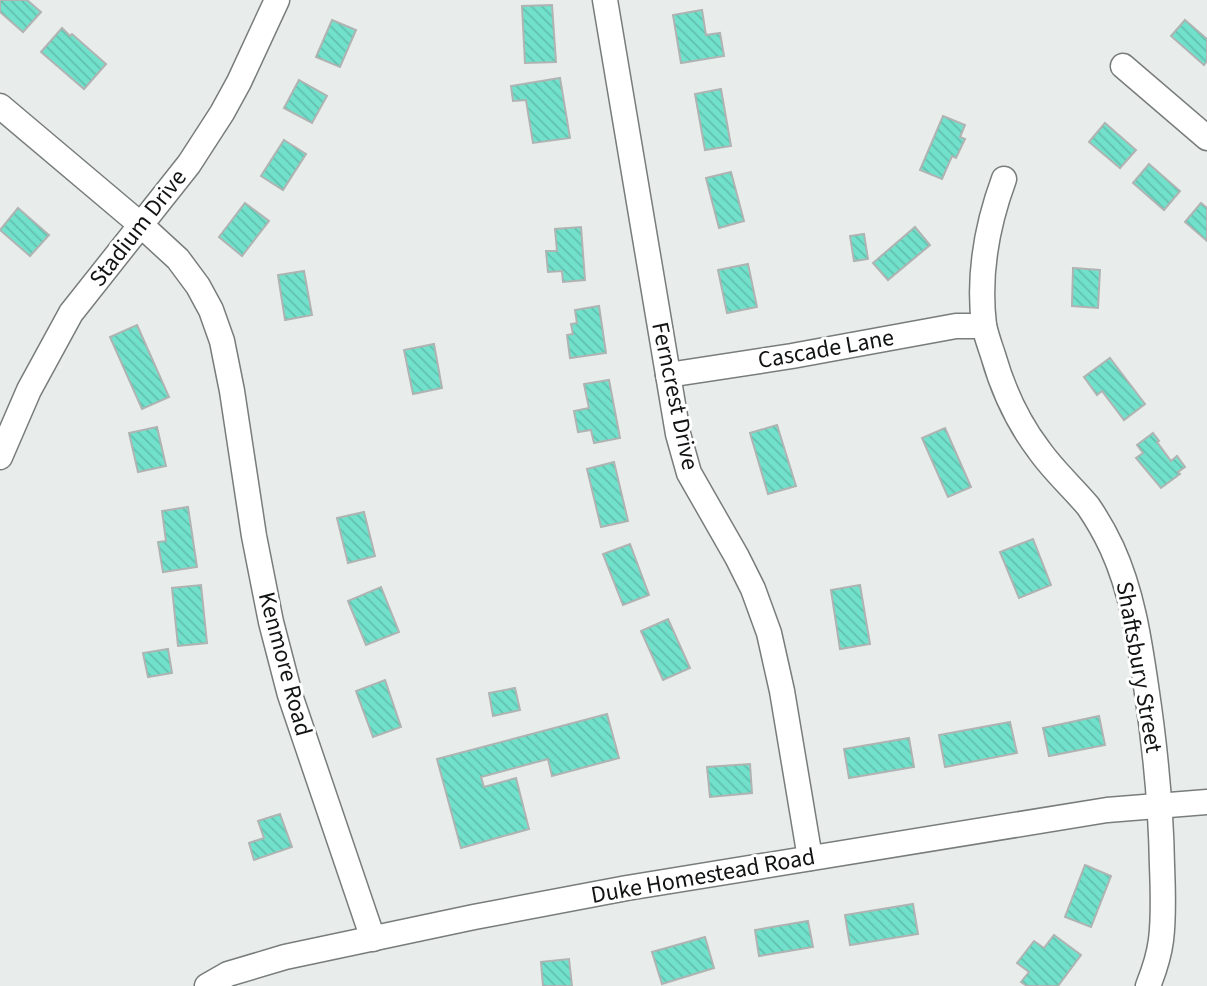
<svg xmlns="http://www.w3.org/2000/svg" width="1207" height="986" font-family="'Source Sans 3',sans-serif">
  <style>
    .building { fill: url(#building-back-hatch); stroke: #afb4b2; stroke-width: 2 }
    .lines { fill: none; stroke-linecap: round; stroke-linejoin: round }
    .minor-casing { stroke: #787d7c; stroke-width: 27 }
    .minor { stroke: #fff; stroke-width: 24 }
    .labels { text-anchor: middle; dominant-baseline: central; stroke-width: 6; stroke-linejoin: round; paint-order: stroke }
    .street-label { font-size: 24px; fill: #121313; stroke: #fff }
  </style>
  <defs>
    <pattern id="building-back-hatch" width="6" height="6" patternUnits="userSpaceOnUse" patternTransform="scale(1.75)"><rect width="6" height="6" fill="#71e1cc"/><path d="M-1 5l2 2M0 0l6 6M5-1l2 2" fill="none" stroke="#61c0ae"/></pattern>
  </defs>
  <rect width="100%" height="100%" fill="#e8edec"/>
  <!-- building -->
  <g class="building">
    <path d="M0,0H27L41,12L23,32L0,12Z"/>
    <path d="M552,5L556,62L525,63L522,6Z"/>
    <path d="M702,10L706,35L720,33L724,56L681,63L673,15Z"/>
    <path d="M332,20L356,30L340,67L316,57Z"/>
    <path d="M1185,20L1207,39V61L1204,65L1171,36Z"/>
    <path d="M62,28L70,36L72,34L106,64L84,89L41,52Z"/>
    <path d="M560,78L570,138L533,143L526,100L513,101L511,86Z"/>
    <path d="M299,80L327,96L312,123L284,108Z"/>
    <path d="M721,89L731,146L705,150L695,94Z"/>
    <path d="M943,116L965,125L960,137L965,139L956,158L952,156L942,179L920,170Z"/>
    <path d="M1105,123L1136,150L1120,168L1089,142Z"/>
    <path d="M284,140L306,154L283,190L261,176Z"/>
    <path d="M1149,164L1180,191L1164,210L1133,183Z"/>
    <path d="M731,172L744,221L719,228L706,178Z"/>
    <path d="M245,203L269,221L242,256L219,237Z"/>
    <path d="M1201,203L1207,208V241L1185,222Z"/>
    <path d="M18,208L49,235L30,256L0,230Z"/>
    <path d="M581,227L585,280L563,282L562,271L548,272L546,251H557L555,229Z"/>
    <path d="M915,227L930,245L888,280L873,263Z"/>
    <path d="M864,234L868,259L854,261L850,236Z"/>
    <path d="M748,264L757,307L727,313L718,270Z"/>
    <path d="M1073,268L1100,270L1098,308L1072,306Z"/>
    <path d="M304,271L312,315L285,320L278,275Z"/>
    <path d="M599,306L606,353L570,358L567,335L573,334L571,324L577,323L575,310Z"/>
    <path d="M137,325L169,397L142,409L110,337Z"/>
    <path d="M434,344L442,388L413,394L404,350Z"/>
    <path d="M1110,358L1145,404L1124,420L1102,391L1097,395L1084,377Z"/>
    <path d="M609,380L620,438L594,443L591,430L578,432L574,411L589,408L584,384Z"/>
    <path d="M777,425L796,486L768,494L750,433Z"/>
    <path d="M157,427L166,466L138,472L129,433Z"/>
    <path d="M945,428L971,487L948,497L922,438Z"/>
    <path d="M1153,433L1159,441L1157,442L1171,461L1177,456L1185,467L1178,472L1180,474L1161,488L1136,458L1143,453L1137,445Z"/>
    <path d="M614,462L628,521L601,527L587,469Z"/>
    <path d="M188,507L197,567L163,572L158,542L166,541L162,511Z"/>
    <path d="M364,512L375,556L348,563L337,518Z"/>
    <path d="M1033,539L1051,585L1019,598L1000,552Z"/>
    <path d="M630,544L649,595L623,605L603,554Z"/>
    <path d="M201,585L207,643L178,646L172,588Z"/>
    <path d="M860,585L870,644L840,649L831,590Z"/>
    <path d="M381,587L399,632L366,645L348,601Z"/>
    <path d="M668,619L690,668L663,680L641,631Z"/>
    <path d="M168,649L172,673L148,677L143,653Z"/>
    <path d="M385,680L401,727L373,737L356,691Z"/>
    <path d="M515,688L520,710L493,716L489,693Z"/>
    <path d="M607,714L619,758L552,776L548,759L481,777L484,787L516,778L529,829L461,848L437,759Z"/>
    <path d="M1099,716L1105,745L1049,756L1043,728Z"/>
    <path d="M1010,722L1017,753L945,767L939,735Z"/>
    <path d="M909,738L914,767L849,778L844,749Z"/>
    <path d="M750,764L752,793L710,797L707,767Z"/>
    <path d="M280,814L292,847L254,860L249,843L264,838L258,821Z"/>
    <path d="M1085,865L1111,876L1091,927L1065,917Z"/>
    <path d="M913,904L918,934L850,945L845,915Z"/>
    <path d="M808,921L813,947L759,956L755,930Z"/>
    <path d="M1054,935L1081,955L1058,986H1027L1021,982L1029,972L1017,963L1034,941L1044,948Z"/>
    <path d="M705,937L714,968L662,984L652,952Z"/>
    <path d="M569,959L572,986H543L541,962Z"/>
  </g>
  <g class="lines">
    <defs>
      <g id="minor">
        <path d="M605,0L678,434L689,473L737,557L753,589L769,633L782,691L810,858"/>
        <path d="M1123,66L1207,138"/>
        <path d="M0,106L141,225L178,259L198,286L211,310L222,341L232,391L254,536L271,622L290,695L373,939"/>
        <path d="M1004,179C987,225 978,275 984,325C986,335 990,346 993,355C1003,390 1017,421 1039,450C1053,470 1072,487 1088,506C1097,519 1105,533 1112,548C1132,592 1139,638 1146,686C1155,746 1161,805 1162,866C1163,890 1164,916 1161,940C1159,956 1154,971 1148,986"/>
        <path d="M668,375L792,356L956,326H984"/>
        <path d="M0,457L29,390L71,313L189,164L222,113L239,82L277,0"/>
        <path d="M207,986L228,974L285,957L474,917L627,888L1107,810L1207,802"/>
      </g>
    </defs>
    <!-- minor casing -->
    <use href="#minor" class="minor-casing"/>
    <!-- minor -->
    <use href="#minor" class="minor"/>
  </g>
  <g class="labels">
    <!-- street labels -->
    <g class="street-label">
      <text transform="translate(138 228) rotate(-52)">Stadium Drive</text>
      <text transform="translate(826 349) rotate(-10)">Cascade Lane</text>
      <text transform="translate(675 396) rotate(78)">Ferncrest Drive</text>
      <text transform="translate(285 664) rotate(75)">Kenmore Road</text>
      <text transform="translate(1139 667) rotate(80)">Shaftsbury Street</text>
      <text transform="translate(703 876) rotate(-10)">Duke Homestead Road</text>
    </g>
  </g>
</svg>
